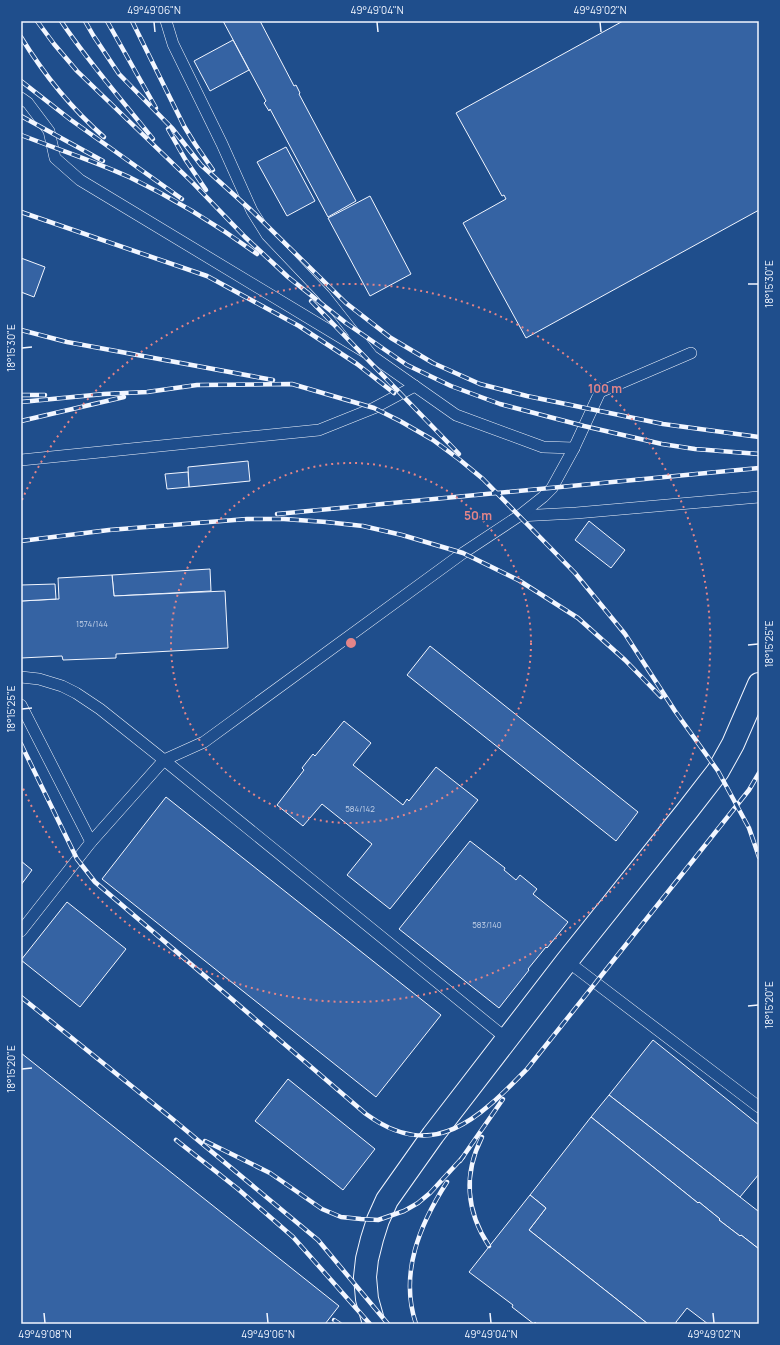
<svg xmlns="http://www.w3.org/2000/svg" width="780" height="1345" font-family="Manrope,sans-serif">
  <style>
    .building { fill: #3563a3; stroke: #f2f6ff }
    .lines { fill: none; stroke-linecap: round; stroke-linejoin: round }
    .lane-casing { stroke: #f2f6ff; stroke-width: 12 }
    .street-casing { stroke: #f2f6ff; stroke-width: 24 }
    .lane { stroke: #1f4e8c; stroke-width: 11 }
    .street { stroke: #1f4e8c; stroke-width: 22 }
    .rail-casing { stroke: #f2f6ff; stroke-width: 4.5 }
    .rail { stroke: #1f4e8c; stroke-width: 3; stroke-dasharray: 9; stroke-linecap: butt }
    .ticks { fill: none; stroke: #f2f6ff; stroke-width: 1.5 }
    .ring { fill: none; stroke: #e38589; stroke-width: 2; stroke-dasharray: 2 4 }
    .labels { text-anchor: middle; dominant-baseline: central; stroke-width: 3; stroke-linejoin: round; paint-order: stroke }
    .number-label { font-size: 8px; fill: #c3d1e8 }
    .centre { fill: #e38589; stroke: #1f4e8c; stroke-width: 2 }
    .ring-label { font-size: 12px; text-anchor: middle; font-weight: bold; fill: #e38589; stroke: #1f4e8c; stroke-width: 3; stroke-linejoin: round; paint-order: stroke }
    .neatline { fill: none; stroke: #f2f6ff; stroke-width: 1.5 }
    .ticks-label { font-size: 10px; text-anchor: middle; fill: #f2f6ff }
  </style>
  <rect width="100%" height="100%" fill="#1f4e8c"/>
  <!-- building -->
  <g class="building">
    <path d="M223,21H260L294,86L296,85L300,93L299,94L356,201L328,217L270,109L269,111L264,103L266,101Z"/>
    <path d="M623,21H759V210L526,338L463,223L506,199L504,195L502,196L456,113Z"/>
    <path d="M233,40L249,70L210,91L194,61Z"/>
    <path d="M286,147L315,201L287,216L257,162Z"/>
    <path d="M370,196L411,274L370,296L328,218Z"/>
    <path d="M21,258L45,267L34,297L21,292Z"/>
    <path d="M248,461L250,481L189,487L188,467Z"/>
    <path d="M188,472L189,487L167,489L165,474Z"/>
    <path d="M589,521L625,550L611,568L575,540Z"/>
    <path d="M210,569L211,591L114,596L112,575Z"/>
    <path d="M112,575L114,596L225,591L228,648L116,654V658L63,660L62,656L21,658V601L59,599L58,578Z"/>
    <path d="M55,584L56,599L21,601V585Z"/>
    <path d="M430,646L638,812L616,841L407,675Z"/>
    <path d="M344,721L371,743L353,765L403,805L407,799L409,801L436,767L478,800L390,909L347,875L372,844L322,804L303,826L277,805L304,770L302,768L313,754L315,756Z"/>
    <path d="M166,797L441,1015L376,1097L102,879Z"/>
    <path d="M470,841L505,868L504,870L516,880L520,875L537,889L533,894L568,922L547,948L546,947L528,969L529,970L499,1008L399,929Z"/>
    <path d="M21,861L32,870L21,885Z"/>
    <path d="M67,902L126,949L80,1007L21,960Z"/>
    <path d="M653,1040L759,1125V1174L740,1197L609,1095Z"/>
    <path d="M21,1053L339,1306L325,1324H21Z"/>
    <path d="M288,1079L375,1149L343,1190L255,1121Z"/>
    <path d="M609,1095L758,1211L759,1210V1249L741,1235L740,1236L719,1220L720,1219L699,1202L698,1203L591,1117Z"/>
    <path d="M591,1117L698,1203L699,1202L720,1219L719,1220L740,1236L741,1235L759,1249V1324H708L687,1308L676,1322V1324H648L529,1230L546,1208L530,1195Z"/>
    <path d="M530,1195L546,1208L529,1230L648,1324H537L535,1322L534,1324L512,1307L513,1305L469,1272Z"/>
  </g>
  <g class="lines">
    <defs>
      <g id="lane">
        <path d="M166,21L173,44L222,144L252,211L267,235L324,295L372,356L456,415L543,447L574,448"/>
        <path d="M21,98L28,103L49,131L55,158L80,180L365,352"/>
        <path d="M21,460L319,430L374,408L415,386"/>
        <path d="M519,516L576,513L759,497"/>
        <path d="M21,677L39,679L62,686L76,693L100,709L164,760L91,842L21,931"/>
        <path d="M21,705L91,842"/>
        <path d="M567,961L759,1107"/>
        <path d="M507,1039L164,760L204,742L463,553L519,516L543,497L552,488L574,448L600,392L691,353"/>
      </g>
      <path id="street" d="M374,1324L367,1299L365,1277L367,1259L372,1239L378,1220L387,1200L433,1135L567,961L687,811L718,771L733,744L759,684"/>
    </defs>
    <!-- lane casing -->
    <use href="#lane" class="lane-casing"/>
    <!-- street casing -->
    <use href="#street" class="street-casing"/>
    <!-- lane -->
    <use href="#lane" class="lane"/>
    <!-- street -->
    <use href="#street" class="street"/>
    <defs>
      <g id="rail">
        <path d="M37,21L54,44L77,71L192,182L245,237L288,277L346,323L407,365L451,386L500,404L584,426L662,444L695,449L759,454"/>
        <path d="M61,21C89,63 122,100 153,139"/>
        <path d="M85,21L93,35L119,74L172,128L201,165L252,211L346,303L391,338L433,363L480,384L527,396L663,424L759,437"/>
        <path d="M107,21L156,108"/>
        <path d="M132,21L184,126L195,144L213,170"/>
        <path d="M21,37C43,73 72,109 104,137"/>
        <path d="M21,81L71,120L182,199"/>
        <path d="M21,116L103,161"/>
        <path d="M168,129L185,159L206,190"/>
        <path d="M21,135C57,149 94,161 129,177C175,199 217,225 257,254"/>
        <path d="M21,212L207,276L299,326L357,364L394,393"/>
        <path d="M311,301L459,454"/>
        <path d="M21,330L67,342L273,380"/>
        <path d="M21,395H45"/>
        <path d="M21,402L104,394L147,392L197,385L292,384L374,408L400,421L433,440L460,460L483,479L575,573L625,634L675,711L718,771L749,828L759,857"/>
        <path d="M21,421L124,397"/>
        <path d="M277,514L759,468"/>
        <path d="M21,541L109,530L247,519H284L326,522L363,526L402,535L463,553L520,581L578,618L625,660L661,697"/>
        <path d="M21,744L77,859L95,882L366,1114C434,1164 479,1118 527,1069L749,790L759,773"/>
        <path d="M21,997L170,1117L318,1240L388,1324"/>
        <path d="M482,1137C463,1175 466,1211 489,1246"/>
        <path d="M176,1140L238,1189L293,1237L370,1324"/>
        <path d="M205,1141L270,1173L322,1209L341,1217L361,1219L378,1220L404,1211L418,1203L430,1193L463,1157"/>
        <path d="M460,1161L503,1099"/>
        <path d="M334,1320L340,1324"/>
        <path d="M416,1324C399,1273 420,1224 447,1182"/>
      </g>
    </defs>
    <!-- rail casing -->
    <use href="#rail" class="rail-casing"/>
    <!-- rail -->
    <use href="#rail" class="rail"/>
  </g>
  <!-- ticks -->
  <path class="ticks" d="M154,22L155,32M377,22L378,32M600,22L601,32M748,284H758M22,348L32,347M748,645L758,644M22,709L32,708M748,1006L758,1005M22,1069L32,1068M44,1313L45,1323M267,1313L268,1323M490,1313L491,1323M713,1313L714,1323"/>
  <!-- distance rings -->
  <g class="ring">
    <circle cx="351" cy="643" r="180"/>
    <path d="M22 500A359 359 0 1 1 22 786"/>
  </g>
  <g class="labels">
    <!-- number labels -->
    <g class="number-label">
      <text x="92" y="623">1574/144</text>
      <text x="360" y="808">584/142</text>
      <text x="487" y="924">583/140</text>
    </g>
  </g>
  <circle cx="351" cy="643" r="6" class="centre"/>
  <g class="ring-label">
    <text x="605" y="393">100 m</text>
    <text x="478" y="520">50 m</text>
  </g>
  <!-- border -->
  <rect width="780" height="1345" fill="none" stroke="#1f4e8c" stroke-width="44"/>
  <rect x="22" y="22" width="736" height="1301" class="neatline"/>
  <g class="ticks-label">
    <text x="154" y="14">49°49'06"N</text>
    <text x="377" y="14">49°49'04"N</text>
    <text x="600" y="14">49°49'02"N</text>
    <text transform="translate(769 284) rotate(-90)" y="4">18°15'30"E</text>
    <text transform="translate(11 348) rotate(-90)" y="4">18°15'30"E</text>
    <text transform="translate(769 644) rotate(-90)" y="4">18°15'25"E</text>
    <text transform="translate(11 709) rotate(-90)" y="4">18°15'25"E</text>
    <text transform="translate(769 1005) rotate(-90)" y="4">18°15'20"E</text>
    <text transform="translate(11 1069) rotate(-90)" y="4">18°15'20"E</text>
    <text x="45" y="1338">49°49'08"N</text>
    <text x="268" y="1338">49°49'06"N</text>
    <text x="491" y="1338">49°49'04"N</text>
    <text x="714" y="1338">49°49'02"N</text>
  </g>
</svg>
